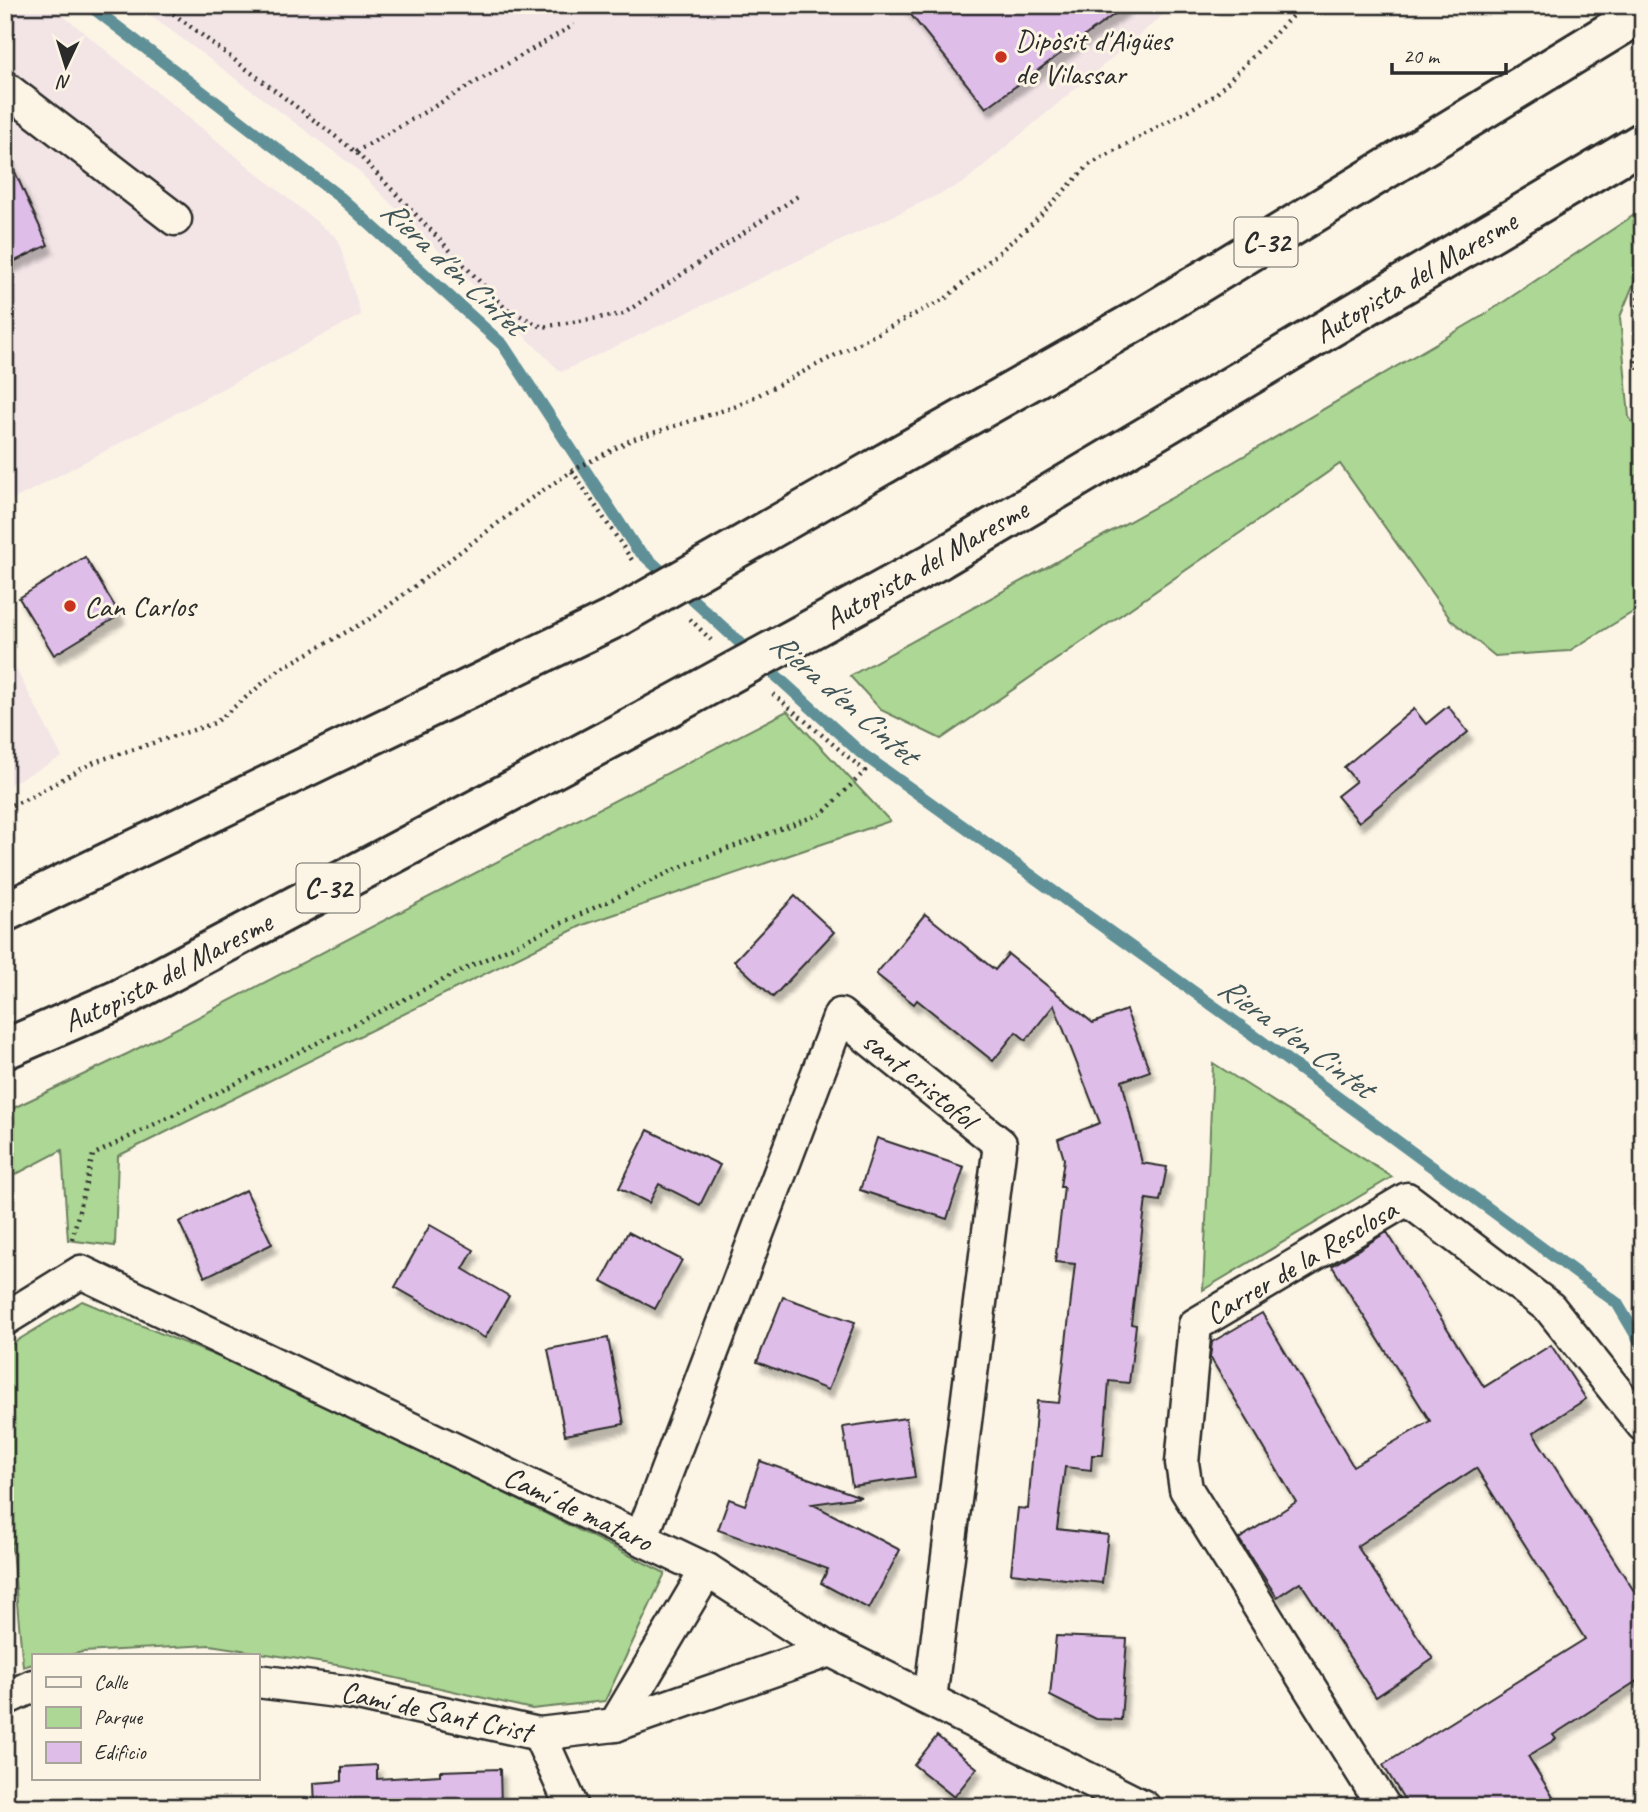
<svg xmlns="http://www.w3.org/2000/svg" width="1648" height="1812" font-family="Caveat,sans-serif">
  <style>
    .built { fill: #f3e4e6 }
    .green { fill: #acd794; stroke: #6c8160; stroke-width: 2 }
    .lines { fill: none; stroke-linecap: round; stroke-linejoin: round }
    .stream { stroke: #609097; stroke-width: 12 }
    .building { fill: #dfbde9; stroke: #2b2b2b; stroke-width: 2; filter: url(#shadow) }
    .minor-casing { stroke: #2b2b2b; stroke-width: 37 }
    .motorway-casing { stroke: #2b2b2b; stroke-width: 44 }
    .path { stroke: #2b2b2b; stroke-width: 4.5; stroke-dasharray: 2 5; stroke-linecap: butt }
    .minor { stroke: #fcf5e5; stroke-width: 32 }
    .motorway { stroke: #fcf5e5; stroke-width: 38 }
    .motorway-bridge-casing { stroke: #2b2b2b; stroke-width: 44; stroke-linecap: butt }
    .motorway-bridge { stroke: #fcf5e5; stroke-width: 38 }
    .poi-dot { fill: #c8321e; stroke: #fcf5e5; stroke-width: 2.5 }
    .labels { text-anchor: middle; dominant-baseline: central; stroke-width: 6; stroke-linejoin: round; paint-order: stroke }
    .shield { fill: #fcf5e5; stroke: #6a6863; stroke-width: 2 }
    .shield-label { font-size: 28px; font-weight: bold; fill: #2b2b2b }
    .poi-label { font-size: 30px; fill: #2b2b2b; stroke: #fcf5e5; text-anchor: start }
    .street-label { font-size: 30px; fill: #2b2b2b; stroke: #fcf5e5 }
    .water-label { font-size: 32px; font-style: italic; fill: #415558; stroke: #fcf5e5 }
  </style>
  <defs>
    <filter id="shadow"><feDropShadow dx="4.5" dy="8" stdDeviation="2" flood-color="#0004"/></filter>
  </defs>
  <rect width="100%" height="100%" fill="#fcf5e5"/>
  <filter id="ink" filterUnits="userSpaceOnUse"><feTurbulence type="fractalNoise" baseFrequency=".0143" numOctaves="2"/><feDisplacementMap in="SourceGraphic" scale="14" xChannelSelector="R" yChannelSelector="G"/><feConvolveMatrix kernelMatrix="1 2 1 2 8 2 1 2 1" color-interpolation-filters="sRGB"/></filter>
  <g filter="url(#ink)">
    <!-- built -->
    <g class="built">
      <path d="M5,5H50L338,239L361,315L5,504Z"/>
      <path d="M137,5H1175L963,183L561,372L353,166Z"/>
      <path d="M5,648L62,757L5,787Z"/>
    </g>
    <!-- green -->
    <g class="green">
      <path d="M1643,209V261L1620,317L1629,417L1643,437V606L1569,651L1495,656L1451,620L1340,464L941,739L881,710L850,676L1184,491L1484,315Z"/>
      <path d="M787,711L890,821L583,925L118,1156L115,1246L68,1240L62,1150L5,1180V1112L129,1053Z"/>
      <path d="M1213,1063L1392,1177L1203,1290Z"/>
      <path d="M82,1301L289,1386L665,1573L605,1701L532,1709L343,1666L210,1645L83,1652L65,1656H33V1664L23,1667L5,1473V1348Z"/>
    </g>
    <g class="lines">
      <!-- stream -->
      <path class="stream" d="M89,5L341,198L503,345L636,548L861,753L1226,1015L1617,1303L1643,1347"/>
    </g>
    <!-- building -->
    <g class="building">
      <path d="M903,5H1127L986,108Z"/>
      <path d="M5,150L48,245L5,266Z"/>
      <path d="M85,557L120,615L54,655L19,598Z"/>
      <path d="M1448,706L1468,732L1359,822L1337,796L1356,781L1344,767L1414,709L1426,724Z"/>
      <path d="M795,896L834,932L773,997L734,961Z"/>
      <path d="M925,914L995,970L1008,954L1093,1023L1126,1010L1150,1071L1122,1081L1142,1163L1167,1167L1160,1201L1146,1199L1131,1324L1136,1325L1129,1383L1109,1381L1103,1455H1092L1091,1470L1065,1467L1057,1529L1108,1535L1102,1583L1011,1573L1018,1508L1028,1509L1037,1401L1059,1403L1075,1264L1055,1262L1064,1187H1060L1064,1159L1058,1139L1100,1123L1054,1005L1026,1040L1016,1032L993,1061L917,1000L914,1004L876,974Z"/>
      <path d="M648,1130L720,1165L700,1205L659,1184L649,1203L619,1188Z"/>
      <path d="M877,1138L964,1167L947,1219L860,1190Z"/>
      <path d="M246,1190L272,1244L205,1277L179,1222Z"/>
      <path d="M430,1225L474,1250L463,1269L509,1296L485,1338L395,1287Z"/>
      <path d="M628,1232L682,1260L655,1309L602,1281Z"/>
      <path d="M1387,1232L1484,1387L1551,1345L1586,1399L1533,1433L1643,1605V1677L1553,1735L1556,1739L1528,1756L1559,1807H1409L1383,1765L1585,1639L1476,1468L1357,1546L1433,1659L1376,1697L1300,1582L1277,1597L1239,1539L1296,1502L1210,1357L1212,1342L1262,1313L1353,1466L1430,1421L1332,1266Z"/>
      <path d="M783,1297L855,1322L828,1390L757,1362Z"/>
      <path d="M608,1338L624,1424L565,1435L548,1349Z"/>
      <path d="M906,1418L915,1477L852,1486L843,1427Z"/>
      <path d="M760,1461L861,1497L812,1504L900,1550L869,1609L821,1583L828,1569L718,1530L729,1499L745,1505Z"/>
      <path d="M1056,1636L1127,1639L1121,1720L1096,1719L1050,1696Z"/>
      <path d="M937,1736L977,1768L954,1797L914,1765Z"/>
      <path d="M377,1765V1779L440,1775V1771L500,1769L501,1807H315L314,1783L342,1781V1767Z"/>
    </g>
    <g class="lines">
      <defs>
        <g id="minor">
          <path d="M5,88L175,219"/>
          <path id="s1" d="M5,1319L81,1272L707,1570L830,1650L1144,1807"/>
          <path id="s2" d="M641,1539L840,1015L1000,1144L930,1699"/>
          <path id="s3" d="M257,1681L353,1693L539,1734L615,1725L707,1570"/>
          <path d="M5,1699L33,1686"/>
          <path d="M615,1725L830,1650"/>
          <path d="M539,1734L572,1807"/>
          <path id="s4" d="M1384,1807L1186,1489L1182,1463L1195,1325L1407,1199L1550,1308L1643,1425"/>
        </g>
        <g id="motorway">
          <path d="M884,464L1145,316L1643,12"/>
          <path id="s5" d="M938,560L1643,142"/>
          <path d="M5,912L617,617"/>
          <path id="s6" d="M5,1049L118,1000L647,719"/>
        </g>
      </defs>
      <!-- minor casing -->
      <use href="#minor" class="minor-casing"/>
      <!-- motorway casing -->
      <use href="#motorway" class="motorway-casing"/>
      <!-- path -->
      <g class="path">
        <path d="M162,5L356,152L505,308L542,327L623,314L798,196"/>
        <path d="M356,152L574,25"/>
        <path d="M1643,271L1639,275L1636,363L1643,378"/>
        <path d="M572,471L634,563"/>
        <path d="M690,619L711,640"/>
        <path d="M5,807L23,801L94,762L215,723L280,669L375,616L530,499L572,471L631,440L737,406L946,298L1034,222L1089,165L1214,96L1303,5"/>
        <path d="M72,1239L93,1155L473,965L687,864L823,813L865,771L773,694"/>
      </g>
      <!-- minor -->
      <use href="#minor" class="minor"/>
      <!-- motorway -->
      <use href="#motorway" class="motorway"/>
      <defs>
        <g id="motorway-bridge">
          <path d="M617,617L884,464"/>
          <path d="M647,719L938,560"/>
        </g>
      </defs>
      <!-- motorway-bridge casing -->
      <use href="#motorway-bridge" class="motorway-bridge-casing"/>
      <!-- motorway-bridge -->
      <use href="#motorway-bridge" class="motorway-bridge"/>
    </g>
  </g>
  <!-- markers -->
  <g class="poi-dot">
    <circle cx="1001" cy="57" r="7"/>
    <circle cx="70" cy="606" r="7"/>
  </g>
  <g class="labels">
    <!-- shield labels -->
    <g class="shield">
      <rect x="1234.5" y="217.5" width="63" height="49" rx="5"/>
      <rect x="296.5" y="863.5" width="63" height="49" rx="5"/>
    </g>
    <g class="shield-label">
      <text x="1266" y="242">C-32</text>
      <text x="328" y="888">C-32</text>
    </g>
    <!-- poi labels -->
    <g class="poi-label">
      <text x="1015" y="40">Dipòsit d'Aigües<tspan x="1015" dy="34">de Vilassar</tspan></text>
      <text x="84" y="606">Can Carlos</text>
    </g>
    <!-- street labels -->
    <g class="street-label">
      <text stroke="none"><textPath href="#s5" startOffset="555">Autopista del Maresme</textPath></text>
      <text transform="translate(926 564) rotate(-30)">Autopista del Maresme</text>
      <text stroke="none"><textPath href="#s6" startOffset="180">Autopista del Maresme</textPath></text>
      <text stroke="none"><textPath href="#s2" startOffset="663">sant cristofol</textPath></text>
      <text stroke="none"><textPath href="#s4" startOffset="663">Carrer de la Resclosa</textPath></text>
      <text stroke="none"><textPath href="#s1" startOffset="640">Camí de mataro</textPath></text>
      <text stroke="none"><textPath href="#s3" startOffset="182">Camí de Sant Crist</textPath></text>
    </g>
    <!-- water labels -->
    <g class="water-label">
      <text transform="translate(453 267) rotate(43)">Riera d'en Cintet</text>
      <text transform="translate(844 698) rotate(41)">Riera d'en Cintet</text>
      <text transform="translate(1296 1037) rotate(36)">Riera d'en Cintet</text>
    </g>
  </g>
  <!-- margin -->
  <rect width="1648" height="1812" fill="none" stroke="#fcf5e5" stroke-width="28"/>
  <rect x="14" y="14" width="1620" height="1784" fill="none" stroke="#2b2b2b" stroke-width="2.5" filter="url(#ink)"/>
  <!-- legend -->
  <rect x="32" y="1654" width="228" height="126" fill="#fcf5e5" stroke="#a8a49b" stroke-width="2"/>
  <rect x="46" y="1677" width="35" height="10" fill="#fcf5e5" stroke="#a8a49b" stroke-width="2"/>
  <text x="94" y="1689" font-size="21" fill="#2b2b2b">Calle</text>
  <rect x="46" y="1707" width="35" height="21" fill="#acd794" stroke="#a8a49b" stroke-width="2"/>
  <text x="94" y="1724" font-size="21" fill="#2b2b2b">Parque</text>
  <rect x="46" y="1742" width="35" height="21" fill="#dfbde9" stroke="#a8a49b" stroke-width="2"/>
  <text x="94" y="1759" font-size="21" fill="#2b2b2b">Edificio</text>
  <!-- north arrow -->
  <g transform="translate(66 66) rotate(184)" stroke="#fcf5e5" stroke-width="5" paint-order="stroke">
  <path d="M0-5L12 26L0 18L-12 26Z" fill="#2b2b2b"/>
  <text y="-10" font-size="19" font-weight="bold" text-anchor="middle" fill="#2b2b2b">N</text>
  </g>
  <!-- scale -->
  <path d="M1392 63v10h114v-10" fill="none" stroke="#2b2b2b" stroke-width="3.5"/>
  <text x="1403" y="63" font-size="21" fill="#2b2b2b" stroke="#fcf5e5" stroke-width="5" paint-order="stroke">20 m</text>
</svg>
